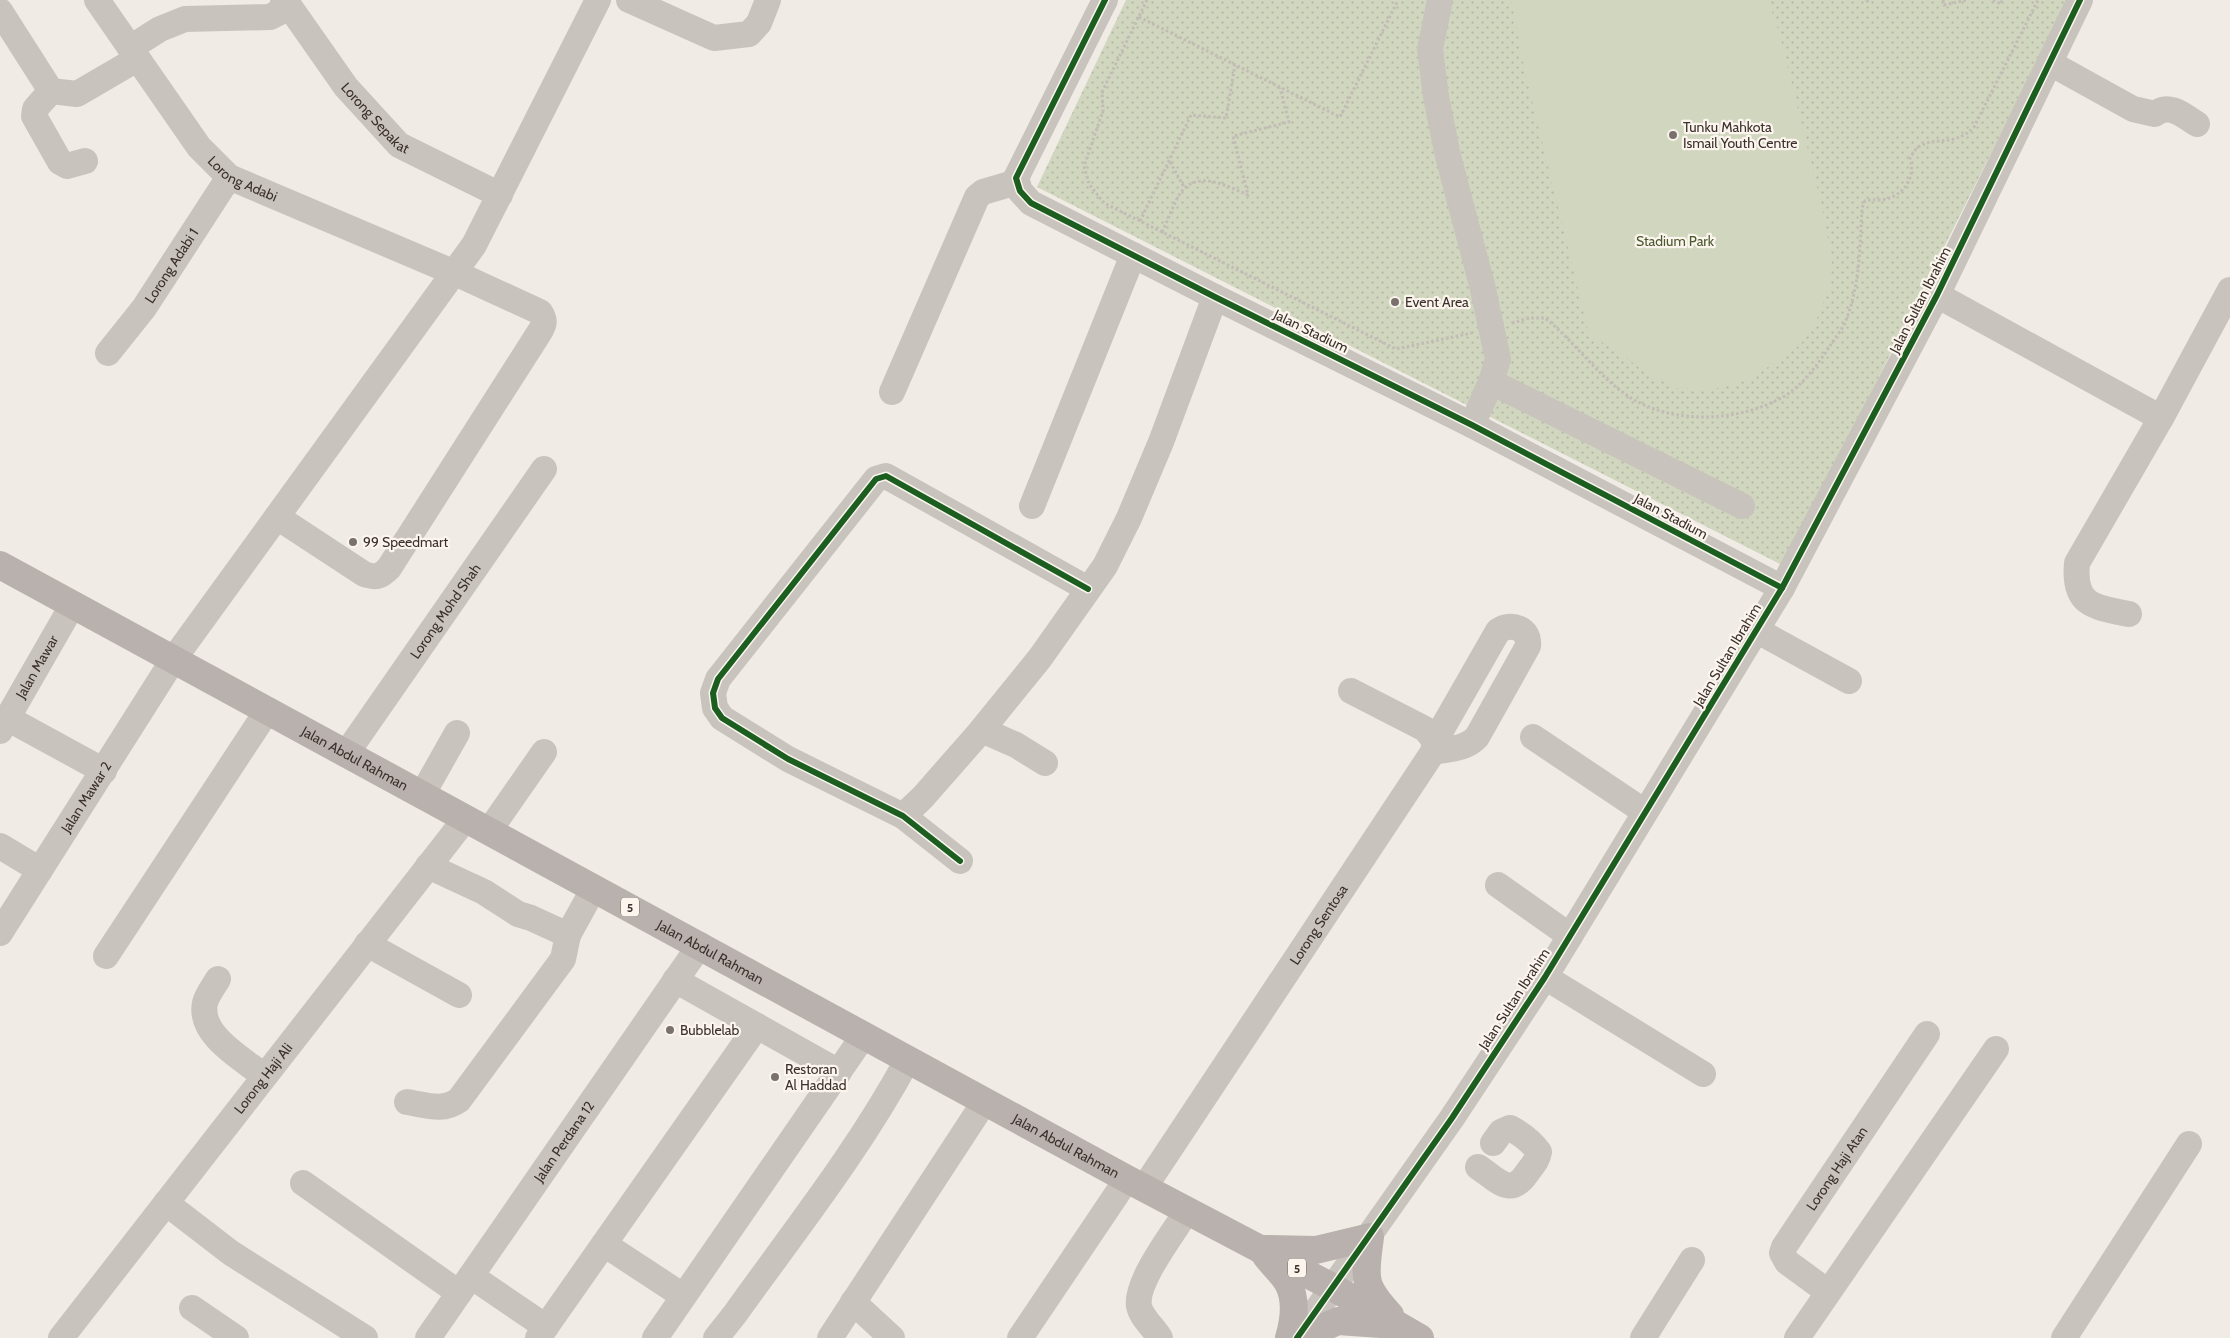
<svg xmlns="http://www.w3.org/2000/svg" width="2230" height="1338" font-family="Cabin,sans-serif">
  <style>
    .grass { fill: url(#grass-dots) }
    .garden { fill: #d1d6bf }
    .lines { fill: none; stroke-linecap: round; stroke-linejoin: round }
    .path { stroke: #c2bbb6; stroke-width: 3; stroke-dasharray: 2.5 2.5; stroke-linecap: butt }
    .minor { stroke: #c9c3be; stroke-width: 26 }
    .major { stroke: #b8b1ad; stroke-width: 28 }
    .cycleway-casing { stroke: #fbf5ee; stroke-width: 9 }
    .cycleway { stroke: #1b5e20; stroke-width: 6 }
    .poi-dot { fill: #7a716c; stroke: #fbf5ee; stroke-width: 2 }
    .labels { text-anchor: middle; dominant-baseline: central; stroke-width: 4.5; stroke-linejoin: round; paint-order: stroke }
    .shield { fill: #fbf5ee; stroke: #756b66; stroke-width: 1 }
    .shield-label { font-size: 12px; font-weight: bold; fill: #3b302b }
    .street-label { font-size: 14px; fill: #3b302b; stroke: #fbf5ee }
    .poi-label { font-size: 14px; fill: #3b302b; stroke: #fbf5ee; text-anchor: start }
    .park-label { font-size: 14px; fill: #4a5a2e; stroke: #fbf5ee }
  </style>
  <defs>
    <pattern id="grass-dots" width="8" height="8" patternUnits="userSpaceOnUse" patternTransform="scale(1.25)"><rect width="8" height="8" fill="#d1d6bf"/><path d="M2 2h.1M6 6h.1" fill="none" stroke="#b4b8a4" stroke-width="1.8" stroke-linecap="round"/></pattern>
  </defs>
  <rect width="100%" height="100%" fill="#f0ebe5"/>
  <!-- grass -->
  <path class="grass" d="M1126,0H2068L1784,566L1037,187Z"/>
  <!-- garden -->
  <path class="garden" d="M1511,0H1768L1780,35L1821,203L1832,260L1831,283L1815,324L1800,345L1749,380L1709,390L1677,388L1647,374L1618,351L1589,335L1524,67Z"/>
  <g class="lines">
    <!-- path -->
    <g class="path">
      <path d="M1147,0L1102,92L1103,111L1084,166L1089,184L1104,203L1396,349L1472,333"/>
      <path d="M1867,0L1868,4"/>
      <path d="M1943,0L1944,5L1967,0"/>
      <path d="M1993,0L2001,4L2002,0"/>
      <path d="M1139,17L1340,117L1398,0"/>
      <path d="M1170,162L1184,187"/>
      <path d="M1140,221L1191,115L1226,118L1235,65"/>
      <path d="M1162,232C1168,220 1172,208 1178,197C1194,168 1225,185 1248,195L1233,136L1289,122L1280,88"/>
      <path d="M1512,323L1529,318H1545C1577,343 1601,382 1638,402C1680,424 1739,421 1781,398C1802,387 1817,365 1830,346C1835,338 1843,329 1846,320C1860,285 1860,245 1862,208L1865,201C1871,199 1875,200 1881,200C1903,197 1916,179 1910,158C1912,155 1915,150 1917,148C1934,135 1954,148 1974,127L2038,0"/>
    </g>
    <!-- minor -->
    <g class="minor">
      <path id="s1" d="M97,0L199,147L229,177L455,273L540,312C546,321 544,325 539,333L389,568C380,577 376,578 364,574L277,517"/>
      <path id="s2" d="M285,0L346,87L399,145L500,195"/>
      <path d="M629,0L714,38L749,34L759,23L768,0"/>
      <path d="M1105,0L1016,178L1020,191L1031,203L1215,297L1472,425L1782,588"/>
      <path d="M1440,0L1430,49L1436,97L1448,156L1482,285L1498,359L1491,382L1472,425"/>
      <path d="M0,11L51,91L77,94L137,59"/>
      <path d="M130,48L160,29L185,19L270,17L280,12L284,0"/>
      <path d="M2050,63L2133,109L2155,114C2169,102 2184,116 2197,124"/>
      <path d="M51,91L35,109L34,116L60,162L67,166L85,161"/>
      <path d="M1937,295L2161,418"/>
      <path id="s3" d="M108,353L144,308L229,177"/>
      <path d="M1491,382L1742,506"/>
      <path d="M892,392L977,197L983,192L1017,182"/>
      <path d="M1032,506L1133,255"/>
      <path d="M2129,614C2093,607 2073,605 2077,563L2161,418L2230,290"/>
      <path d="M1756,630L1849,681"/>
      <path d="M7,718L104,771"/>
      <path d="M982,730L1016,745L1045,763"/>
      <path id="s4" d="M0,731L73,604"/>
      <path d="M1533,737L1645,812"/>
      <path d="M1433,752C1449,749 1466,749 1477,737L1528,646C1530,628 1511,622 1498,631L1435,741"/>
      <path id="s5" d="M346,754L544,469"/>
      <path d="M422,795L457,733"/>
      <path d="M903,816L923,797L980,732L1040,658L1105,566L1129,518L1161,442L1215,297"/>
      <path d="M489,831L544,752"/>
      <path d="M0,846L40,870"/>
      <path d="M960,861L903,816L788,759L722,718L715,708L713,693L718,679L876,479L886,476L1088,589"/>
      <path d="M428,866L484,892L518,914L531,918L568,935L594,888"/>
      <path d="M1498,885L1570,936"/>
      <path id="s6" d="M0,933L173,660L474,245L598,0"/>
      <path d="M367,944L459,995"/>
      <path d="M106,956L267,711"/>
      <path d="M1545,977L1703,1074"/>
      <path d="M218,979C214,986 207,995 205,1003C198,1035 243,1059 264,1076"/>
      <path d="M675,980L839,1072"/>
      <path d="M407,1102C426,1105 443,1112 459,1100L563,959L568,935"/>
      <path d="M1478,1167C1498,1180 1510,1198 1527,1173C1532,1166 1538,1160 1539,1152C1531,1141 1522,1134 1510,1128L1501,1132L1493,1143"/>
      <path d="M303,1183L459,1293"/>
      <path id="s7" d="M1144,1188L1433,752L1435,741L1425,729L1351,691"/>
      <path d="M166,1203L231,1253L365,1338"/>
      <path d="M604,1244L683,1296"/>
      <path d="M471,1276L546,1327"/>
      <path id="s8" d="M1828,1292L1787,1262L1782,1253L1784,1247L1927,1034"/>
      <path d="M853,1302L892,1338"/>
      <path d="M192,1308L236,1338"/>
      <path id="s9" d="M61,1338L466,818"/>
      <path id="s10" d="M428,1338L700,945"/>
      <path d="M538,1338L757,1026"/>
      <path d="M655,1338L864,1035"/>
      <path d="M716,1338L735,1314C795,1230 859,1150 908,1059"/>
      <path d="M830,1338L985,1101"/>
      <path d="M1020,1338L1127,1179"/>
      <path d="M1160,1338C1154,1328 1141,1317 1139,1306C1135,1282 1174,1232 1187,1211"/>
      <path d="M1297,1338L1452,1118L1545,977L1782,588L1937,295L2080,0"/>
      <path d="M1643,1338L1692,1260"/>
      <path d="M1797,1338L1996,1049"/>
      <path d="M2064,1338L2189,1144"/>
    </g>
    <!-- major -->
    <g class="major">
      <path id="s11" d="M0,565L1127,1179L1334,1288L1420,1338"/>
      <path d="M1266,1249L1316,1250L1370,1237C1365,1277 1361,1284 1390,1315"/>
      <path d="M1266,1256C1273,1265 1283,1274 1288,1283C1297,1300 1294,1321 1289,1338"/>
      <path d="M1307,1338L1315,1331L1338,1321L1395,1325"/>
    </g>
    <defs>
      <g id="cycleway">
        <path d="M1105,0L1016,178L1020,191L1031,203L1215,297L1472,425L1782,588"/>
        <path d="M960,861L903,816L788,759L722,718L715,708L713,693L718,679L876,479L886,476L1088,589"/>
        <path d="M1297,1338L1452,1118L1545,977L1782,588L1937,295L2080,0"/>
      </g>
    </defs>
    <!-- cycleway casing -->
    <use href="#cycleway" class="cycleway-casing"/>
    <!-- cycleway -->
    <use href="#cycleway" class="cycleway"/>
  </g>
  <!-- markers -->
  <g class="poi-dot">
    <circle cx="1673" cy="135" r="5"/>
    <circle cx="1395" cy="302" r="5"/>
    <circle cx="353" cy="542" r="5"/>
    <circle cx="670" cy="1030" r="5"/>
    <circle cx="775" cy="1077" r="5"/>
  </g>
  <g class="labels">
    <!-- shield labels -->
    <g class="shield">
      <rect x="621" y="897.5" width="18" height="19" rx="4"/>
      <rect x="1288" y="1258.5" width="18" height="19" rx="4"/>
    </g>
    <g class="shield-label">
      <text x="630" y="907">5</text>
      <text x="1297" y="1268">5</text>
    </g>
    <!-- street labels -->
    <g class="street-label">
      <text stroke="none"><textPath href="#s2" startOffset="149">Lorong Sepakat</textPath></text>
      <text stroke="none"><textPath href="#s1" startOffset="234">Lorong Adabi</textPath></text>
      <text stroke="none"><textPath href="#s3" startOffset="108">Lorong Adabi 1</textPath></text>
      <text transform="translate(1920 300) rotate(-63)">Jalan Sultan Ibrahim</text>
      <text transform="translate(1311 331) rotate(26)">Jalan Stadium</text>
      <text transform="translate(1671 516) rotate(28)">Jalan Stadium</text>
      <text stroke="none"><textPath href="#s5" startOffset="174">Lorong Mohd Shah</textPath></text>
      <text transform="translate(1727 655) rotate(-59)">Jalan Sultan Ibrahim</text>
      <text stroke="none"><textPath href="#s4" startOffset="74">Jalan Mawar</textPath></text>
      <text stroke="none"><textPath href="#s11" startOffset="404">Jalan Abdul Rahman</textPath></text>
      <text stroke="none"><textPath href="#s6" startOffset="161">Jalan Mawar 2</textPath></text>
      <text stroke="none"><textPath href="#s7" startOffset="316">Lorong Sentosa</textPath></text>
      <text stroke="none"><textPath href="#s11" startOffset="809">Jalan Abdul Rahman</textPath></text>
      <text transform="translate(1514 999) rotate(-57)">Jalan Sultan Ibrahim</text>
      <text stroke="none"><textPath href="#s9" startOffset="329">Lorong Haji Ali</textPath></text>
      <text stroke="none"><textPath href="#s10" startOffset="239">Jalan Perdana 12</textPath></text>
      <text stroke="none"><textPath href="#s11" startOffset="1214">Jalan Abdul Rahman</textPath></text>
      <text stroke="none"><textPath href="#s8" startOffset="162">Lorong Haji Atan</textPath></text>
    </g>
    <!-- poi labels -->
    <g class="poi-label">
      <text x="1683" y="127">Tunku Mahkota<tspan x="1683" dy="16">Ismail Youth Centre</tspan></text>
      <text x="1405" y="302">Event Area</text>
      <text x="363" y="542">99 Speedmart</text>
      <text x="680" y="1030">Bubblelab</text>
      <text x="785" y="1069">Restoran<tspan x="785" dy="16">Al Haddad</tspan></text>
    </g>
    <!-- park labels -->
    <g class="park-label">
      <text x="1675" y="241">Stadium Park</text>
    </g>
  </g>
</svg>
